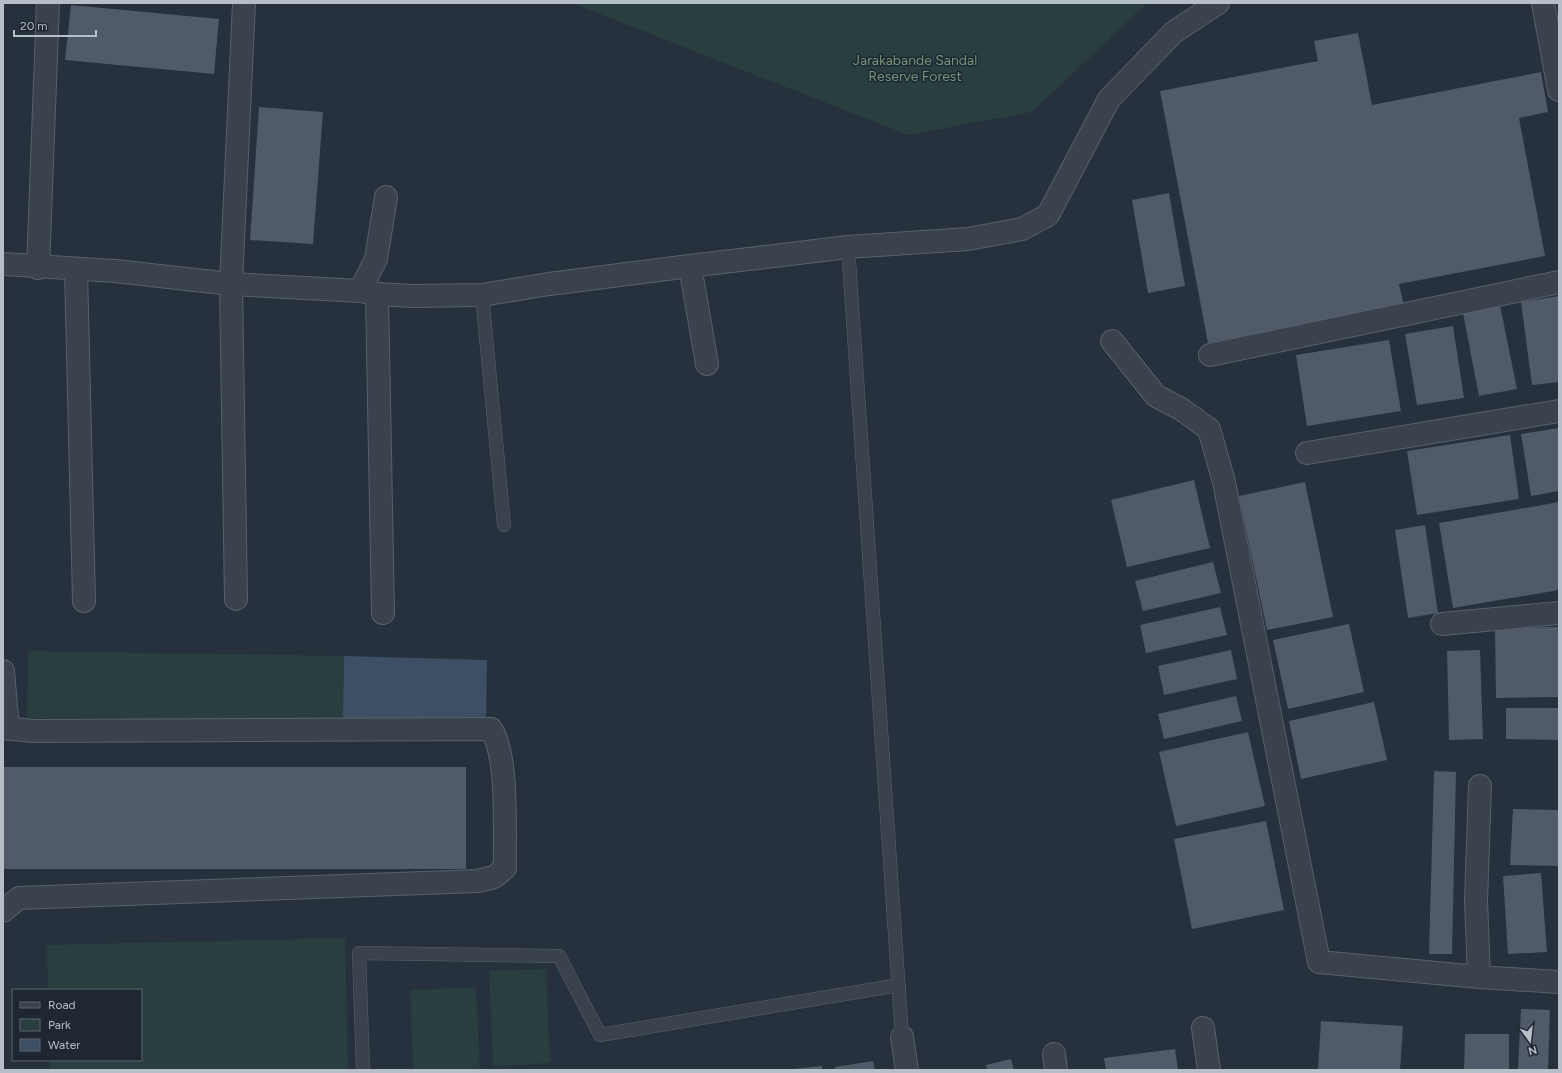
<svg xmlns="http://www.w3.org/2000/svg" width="1562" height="1073" font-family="Figtree,sans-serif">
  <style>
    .green { fill: #293e3f }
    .water { fill: #3d4f65 }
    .building { fill: #505a68 }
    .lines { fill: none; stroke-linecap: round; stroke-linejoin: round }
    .lane-casing { stroke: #58616b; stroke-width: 14 }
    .street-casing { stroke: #58616b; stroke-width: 24 }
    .lane { stroke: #3a434d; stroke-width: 13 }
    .street { stroke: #3a434d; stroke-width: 22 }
    .labels { text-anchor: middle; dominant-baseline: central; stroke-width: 3; stroke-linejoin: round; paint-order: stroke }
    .park-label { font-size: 14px; fill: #6f9777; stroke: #1f2832 }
  </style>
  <rect width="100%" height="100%" fill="#26313d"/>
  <!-- green -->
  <g class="green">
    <path d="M572,3H1147L1032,112L908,135Z"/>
    <path d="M28,651L344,656L343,721L27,718Z"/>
    <path d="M345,938L348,1070H50V1060H141V990H48L47,945Z"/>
    <path d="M546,969L550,1063L493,1066L489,971Z"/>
    <path d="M476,987L480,1070H413L410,990Z"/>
  </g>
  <!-- water -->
  <path class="water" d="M344,656L487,660L486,723L343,721Z"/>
  <!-- building -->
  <g class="building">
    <path d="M71,5L219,19L214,74L65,60Z"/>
    <path d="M1358,33L1372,105L1541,72L1548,112L1519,118L1545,256L1399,284L1404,306L1208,343L1160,91L1318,61L1314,41Z"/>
    <path d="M259,107L323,112L313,244L250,240Z"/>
    <path d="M1169,193L1185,286L1148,293L1132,200Z"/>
    <path d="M1559,296V382L1532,385L1521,302Z"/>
    <path d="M1500,305L1517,389L1479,396L1463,313Z"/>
    <path d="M1453,326L1464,398L1417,405L1405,334Z"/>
    <path d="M1389,340L1401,411L1307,426L1296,355Z"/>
    <path d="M1559,428V491L1531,496L1521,434Z"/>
    <path d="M1510,435L1519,499L1417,515L1407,451Z"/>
    <path d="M1194,480L1210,548L1127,567L1111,500Z"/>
    <path d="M1305,482L1333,617L1267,630L1239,496Z"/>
    <path d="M1559,502V590L1453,608L1439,523Z"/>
    <path d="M1425,525L1438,613L1408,618L1395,530Z"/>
    <path d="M1213,562L1221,593L1143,611L1135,581Z"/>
    <path d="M1220,607L1227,635L1146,653L1140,625Z"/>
    <path d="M1349,624L1364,692L1288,709L1273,640Z"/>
    <path d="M1559,627V697L1496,698L1495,628Z"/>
    <path d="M1231,650L1237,679L1164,695L1158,666Z"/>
    <path d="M1480,650L1483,739L1449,740L1447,651Z"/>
    <path d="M1236,696L1242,721L1164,739L1158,714Z"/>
    <path d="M1374,702L1387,760L1301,779L1289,721Z"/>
    <path d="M1506,708H1559V740L1506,739Z"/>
    <path d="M1248,732L1265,806L1176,826L1159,752Z"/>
    <rect x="3" y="767" width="463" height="102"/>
    <path d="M1434,771L1456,772L1452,954H1429Z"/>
    <path d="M1513,809L1559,810V866L1510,865Z"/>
    <path d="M1266,821L1284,910L1192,929L1174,839Z"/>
    <path d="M1541,873L1547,952L1508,954L1503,876Z"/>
    <path d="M1521,1009L1550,1010L1548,1070H1518Z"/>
    <path d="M1321,1021L1403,1026L1400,1070H1318Z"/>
    <path d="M1465,1034H1509V1070H1464Z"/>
    <path d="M1175,1049L1178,1070H1106L1104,1058Z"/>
    <path d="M1011,1059L1014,1070H987L986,1065Z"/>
    <path d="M873,1061L875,1070H835V1067Z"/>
    <path d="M822,1066V1070H794L793,1069Z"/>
  </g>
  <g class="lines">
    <defs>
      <g id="lane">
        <path d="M848,247L902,1037"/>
        <path d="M482,295L504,525"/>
        <path d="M363,1070L359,953L559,956L600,1035L899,985"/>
      </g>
      <g id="street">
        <path d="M1543,3L1559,90"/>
        <path d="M3,264L115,271L231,284L360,291L377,294L412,296L482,295L549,284L690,266L848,247L968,239L1022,229L1048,215L1109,99L1174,32L1218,3"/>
        <path d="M690,266L707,364"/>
        <path d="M38,268L48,3"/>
        <path d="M76,270L84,601"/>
        <path d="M360,291L376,259L386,197"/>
        <path d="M377,294L383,613"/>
        <path d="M1112,341L1156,396L1181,409L1209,429L1224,482L1319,962L1479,977L1559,982"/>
        <path d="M1210,355L1559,282"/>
        <path d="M1307,453L1559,411"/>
        <path d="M236,599L231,284L244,3"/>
        <path d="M1442,624L1559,613"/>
        <path d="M3,671L8,728"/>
        <path d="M3,728L34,731L491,729C509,756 504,833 505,868L494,877L478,881L19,898L3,911"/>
        <path d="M1479,977L1476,901L1480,786"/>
        <path d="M1203,1028L1209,1070"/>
        <path d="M902,1037L907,1070"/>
        <path d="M1054,1054L1056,1070"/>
      </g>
    </defs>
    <!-- lane casing -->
    <use href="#lane" class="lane-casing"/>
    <!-- street casing -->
    <use href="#street" class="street-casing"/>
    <!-- lane -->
    <use href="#lane" class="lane"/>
    <!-- street -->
    <use href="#street" class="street"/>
  </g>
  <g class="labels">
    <!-- park labels -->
    <g class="park-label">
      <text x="915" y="60">Jarakabande Sandal<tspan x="915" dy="16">Reserve Forest</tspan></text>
    </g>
  </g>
  <!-- border -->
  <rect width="1562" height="1073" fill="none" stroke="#b6bec8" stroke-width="8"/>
  <!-- legend -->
  <rect x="12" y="989" width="130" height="72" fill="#1f2832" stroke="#5b646e"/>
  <rect x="20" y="1002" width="20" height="6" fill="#3a434d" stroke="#5b646e"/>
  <text x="48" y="1009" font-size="12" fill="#b6bec8">Road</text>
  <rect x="20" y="1019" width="20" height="12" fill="#293e3f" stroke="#5b646e"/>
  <text x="48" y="1029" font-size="12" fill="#b6bec8">Park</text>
  <rect x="20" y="1039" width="20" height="12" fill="#3d4f65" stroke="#5b646e"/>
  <text x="48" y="1049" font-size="12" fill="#b6bec8">Water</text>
  <!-- north arrow -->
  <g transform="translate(1530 1041) rotate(165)" stroke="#1f2832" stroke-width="3" paint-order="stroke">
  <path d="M0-3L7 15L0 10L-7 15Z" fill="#b6bec8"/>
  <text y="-6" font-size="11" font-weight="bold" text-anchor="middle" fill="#b6bec8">N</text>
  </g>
  <!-- scale -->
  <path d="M14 30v6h82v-6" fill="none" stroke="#b6bec8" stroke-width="2"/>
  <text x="20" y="30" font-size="12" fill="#b6bec8" stroke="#1f2832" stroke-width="3" paint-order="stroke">20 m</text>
</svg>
